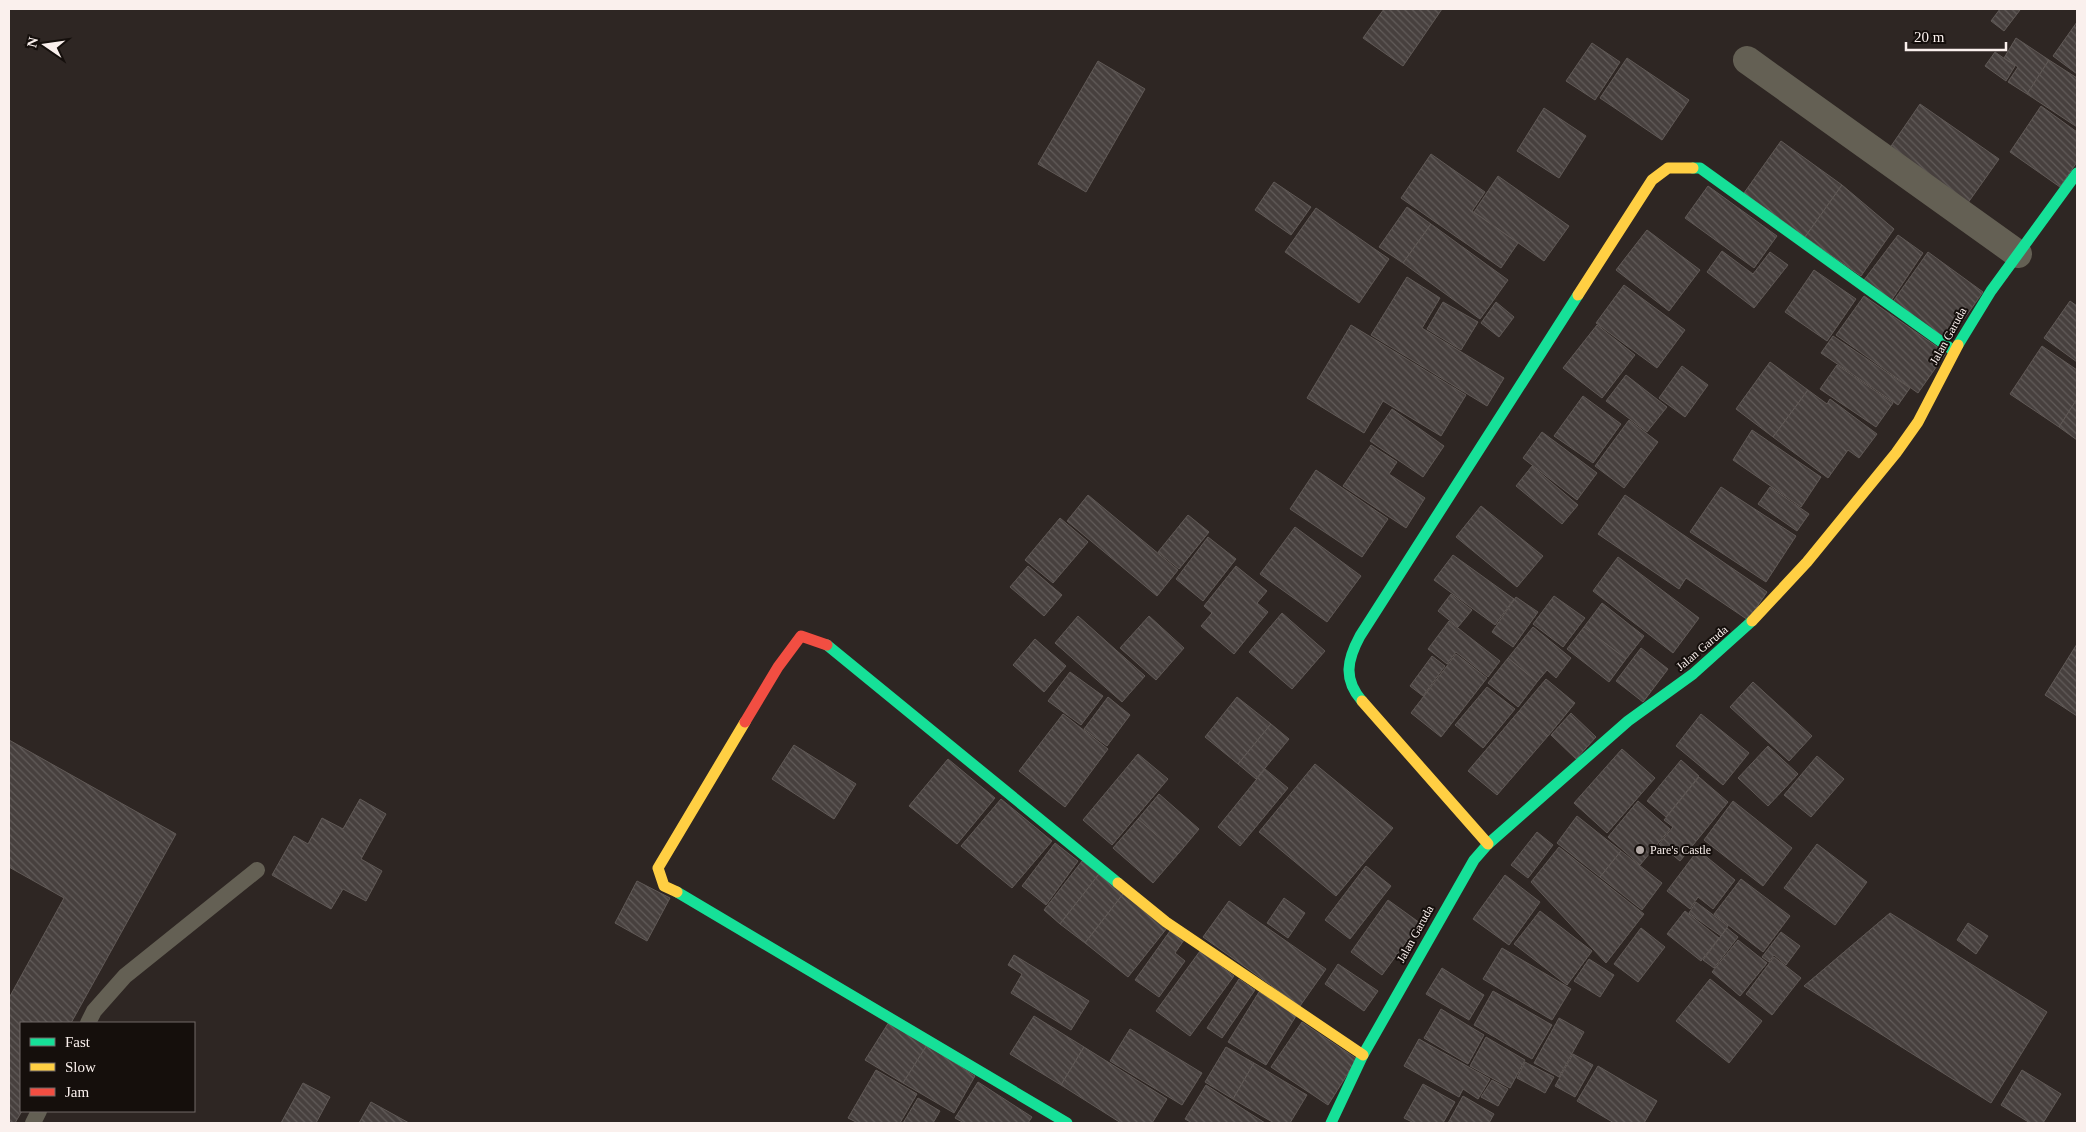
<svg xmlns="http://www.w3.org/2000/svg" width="2086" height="1132" font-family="Georgia,serif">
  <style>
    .building { fill: url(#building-back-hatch); stroke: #605956 }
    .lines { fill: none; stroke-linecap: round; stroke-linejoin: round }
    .lane { stroke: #646054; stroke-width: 16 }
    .street { stroke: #646054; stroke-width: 28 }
    .fast { stroke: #16e098; stroke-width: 11 }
    .slow { stroke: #ffcf43; stroke-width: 11 }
    .jam { stroke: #f24e42; stroke-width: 11 }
    .poi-dot { fill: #b3a9a6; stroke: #150f0c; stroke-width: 2 }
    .labels { text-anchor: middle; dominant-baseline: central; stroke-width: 4; stroke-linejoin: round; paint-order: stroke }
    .street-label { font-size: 12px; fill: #faf0ed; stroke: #150f0c }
    .poi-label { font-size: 12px; fill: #faf0ed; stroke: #150f0c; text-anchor: start }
  </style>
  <defs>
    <pattern id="building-back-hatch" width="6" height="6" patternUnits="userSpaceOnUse" patternTransform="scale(1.25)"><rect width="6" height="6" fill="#47403e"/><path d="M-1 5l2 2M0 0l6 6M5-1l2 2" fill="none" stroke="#625c5a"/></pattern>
  </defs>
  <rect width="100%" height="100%" fill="#2e2623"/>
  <!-- building -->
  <g class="building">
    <path d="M1384,9H1442L1403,66L1363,38Z"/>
    <path d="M2000,9L2020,10L2004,31L1991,21Z"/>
    <path d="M2077,22V74L2053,56Z"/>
    <path d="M2016,38L2049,60L2027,94L2008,82L2018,67L2004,58Z"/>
    <path d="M1592,43L1620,62L1595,100L1566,81Z"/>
    <path d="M1995,52L2015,66L2006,81L1985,66Z"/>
    <path d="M1627,58L1689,100L1662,140L1600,98Z"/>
    <path d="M2049,60L2077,78V127L2027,94Z"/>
    <path d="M1098,61L1145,89L1086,192L1038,164Z"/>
    <path d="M1920,104L1999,159L1965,207L1887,152Z"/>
    <path d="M2041,106L2077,132V162L2060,187L2010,152Z"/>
    <path d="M1544,108L1586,136L1559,178L1517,151Z"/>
    <path d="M1781,141L1842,185L1805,237L1744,193Z"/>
    <path d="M1431,154L1485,192L1472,211L1518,243L1501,268L1401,198Z"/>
    <path d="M1498,176L1569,226L1544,261L1474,212Z"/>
    <path d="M1274,182L1311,207L1291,235L1255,210Z"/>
    <path d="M1842,185L1894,229L1861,276L1805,237Z"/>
    <path d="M1708,186L1777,236L1754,268L1685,218Z"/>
    <path d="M1407,207L1431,224L1403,263L1379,247Z"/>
    <path d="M1316,208L1389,259L1359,303L1285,252Z"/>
    <path d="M1431,224L1508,280L1480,319L1403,263Z"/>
    <path d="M1647,230L1700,270L1669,311L1616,270Z"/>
    <path d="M1898,235L1923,253L1891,301L1864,280Z"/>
    <path d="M1722,251L1753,274L1770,252L1788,265L1754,308L1707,272Z"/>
    <path d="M1928,252L1983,292L1947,343L1892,303Z"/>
    <path d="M1814,270L1856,299L1827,341L1785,312Z"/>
    <path d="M1407,277L1440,298L1422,328L1504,378L1487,406L1371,335Z"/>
    <path d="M1624,285L1685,330L1657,368L1596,323Z"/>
    <path d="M1864,296L1946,353L1918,393L1836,335Z"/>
    <path d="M2070,301L2077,306V362L2044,338Z"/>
    <path d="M1443,302L1478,322L1461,350L1427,329Z"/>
    <path d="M1496,302L1514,317L1499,337L1481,323Z"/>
    <path d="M1351,325L1466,395L1441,436L1383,401L1364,433L1307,398Z"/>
    <path d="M1597,325L1635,355L1602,398L1563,368Z"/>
    <path d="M1833,336L1910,388L1898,405L1821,353Z"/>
    <path d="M2042,346L2077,370V399L2059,427L2010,394Z"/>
    <path d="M1770,362L1808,390L1773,437L1736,409Z"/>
    <path d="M1837,365L1893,403L1876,427L1820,389Z"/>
    <path d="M1682,366L1708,385L1685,417L1659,398Z"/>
    <path d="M1626,375L1667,407L1647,432L1606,401Z"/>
    <path d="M1808,390L1827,404L1830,399L1877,434L1859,458L1848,450L1828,478L1773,437Z"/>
    <path d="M1583,396L1621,424L1593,463L1554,436Z"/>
    <path d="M2077,399V440L2059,427Z"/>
    <path d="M1392,409L1444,446L1423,477L1370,441Z"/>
    <path d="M1629,420L1658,442L1624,488L1595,466Z"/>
    <path d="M1752,430L1821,477L1801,507L1733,460Z"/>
    <path d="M1542,432L1597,473L1577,500L1523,458Z"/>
    <path d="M1371,445L1397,462L1389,474L1425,498L1406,528L1343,486Z"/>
    <path d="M1532,466L1578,505L1562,524L1516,486Z"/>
    <path d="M1316,470L1388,519L1362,557L1290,509Z"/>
    <path d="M1721,487L1796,536L1766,582L1690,532Z"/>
    <path d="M1770,487L1809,514L1797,531L1758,504Z"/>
    <path d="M1088,495L1178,570L1157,596L1067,521Z"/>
    <path d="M1625,495L1767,592L1748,620L1686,578L1679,589L1598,534Z"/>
    <path d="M1481,506L1543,556L1517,587L1456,537Z"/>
    <path d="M1188,515L1209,532L1179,569L1158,552Z"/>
    <path d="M1060,518L1088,542L1053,583L1025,560Z"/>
    <path d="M1295,527L1361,576L1327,622L1260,574Z"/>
    <path d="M1208,537L1236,559L1203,601L1176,579Z"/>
    <path d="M1453,555L1514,599L1495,625L1434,580Z"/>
    <path d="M1618,557L1699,618L1673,653L1593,591Z"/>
    <path d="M1028,566L1062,595L1044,616L1010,587Z"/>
    <path d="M1236,566L1267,591L1257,603L1268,612L1234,654L1201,626L1212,613L1204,606Z"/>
    <path d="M1451,594L1472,610L1458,627L1438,611Z"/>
    <path d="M1554,596L1585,618L1563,647L1533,624Z"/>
    <path d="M1516,597L1538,612L1513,647L1492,632Z"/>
    <path d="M1602,603L1644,636L1626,659L1584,627Z"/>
    <path d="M1282,613L1325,651L1292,689L1249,652Z"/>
    <path d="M1078,616L1145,676L1122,702L1055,643Z"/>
    <path d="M1149,616L1184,648L1156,680L1120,648Z"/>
    <path d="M1449,621L1500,661L1488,677L1456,652L1447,664L1428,649Z"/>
    <path d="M1533,627L1571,658L1556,678L1547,670L1537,682L1508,658Z"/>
    <path d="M1584,627L1626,659L1609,682L1567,649Z"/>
    <path d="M1035,639L1066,666L1044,692L1013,665Z"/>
    <path d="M2077,644V716L2045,695Z"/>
    <path d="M1641,648L1668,669L1643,702L1616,681Z"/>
    <path d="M1456,654L1487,678L1441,737L1411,713Z"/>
    <path d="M1432,656L1445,666L1423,696L1410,686Z"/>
    <path d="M1508,658L1537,682L1518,707L1488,683Z"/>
    <path d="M1070,672L1103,696L1081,725L1048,701Z"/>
    <path d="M1546,679L1575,703L1548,736L1519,711Z"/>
    <path d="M1753,682L1812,736L1789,761L1730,707Z"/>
    <path d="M1487,687L1515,709L1483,748L1455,725Z"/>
    <path d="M1108,697L1130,715L1107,746L1084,729Z"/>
    <path d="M1237,697L1271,724L1238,764L1205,737Z"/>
    <path d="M1519,711L1548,736L1497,795L1468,771Z"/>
    <path d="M1571,713L1596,737L1576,759L1551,735Z"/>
    <path d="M1063,714L1108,749L1065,807L1019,771Z"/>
    <path d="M1701,714L1749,753L1723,785L1676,746Z"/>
    <path d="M1271,724L1289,739L1256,779L1238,764Z"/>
    <path d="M9,740L176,834L71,1023H21L22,1111L15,1123H9V998L64,898L9,867Z"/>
    <path d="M794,745L856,784L834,819L772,779Z"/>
    <path d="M1768,746L1798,774L1768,806L1738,778Z"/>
    <path d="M1622,749L1655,778L1607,833L1574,803Z"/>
    <path d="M1138,754L1168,779L1112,845L1083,820Z"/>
    <path d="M1817,756L1844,779L1811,817L1784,795Z"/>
    <path d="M948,759L995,798L957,844L909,806Z"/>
    <path d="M1681,760L1699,776L1666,817L1647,801Z"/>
    <path d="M1315,764L1393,828L1336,896L1259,832Z"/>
    <path d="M1265,769L1288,788L1240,846L1218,827Z"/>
    <path d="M1699,777L1728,802L1680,861L1659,844L1673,827L1664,820Z"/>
    <path d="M1159,794L1199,829L1178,854L1138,819Z"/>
    <path d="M360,799L386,814L361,859L382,871L366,901L343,889L331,909L272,875L294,836L308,844L322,818L343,829Z"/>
    <path d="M1001,799L1052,841L1012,888L961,846Z"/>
    <path d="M1638,801L1670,829L1640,865L1608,837Z"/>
    <path d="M1733,801L1792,848L1763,886L1704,840Z"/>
    <path d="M1577,816L1621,851L1600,877L1557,843Z"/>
    <path d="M1138,819L1178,854L1153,883L1113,848Z"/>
    <path d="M1537,832L1553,845L1528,878L1511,865Z"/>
    <path d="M1055,843L1078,861L1046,905L1022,886Z"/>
    <path d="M1817,844L1867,882L1835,925L1784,888Z"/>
    <path d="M1559,847L1644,914L1606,963L1531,882Z"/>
    <path d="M1698,850L1735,880L1713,909L1698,897L1690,909L1667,891Z"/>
    <path d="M1621,851L1662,883L1642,910L1600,877Z"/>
    <path d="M1082,861L1099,874L1060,924L1044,910Z"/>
    <path d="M1366,866L1391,886L1350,939L1325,920Z"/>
    <path d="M1099,874L1123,894L1085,943L1060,924Z"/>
    <path d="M1505,875L1540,902L1509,945L1473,919Z"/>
    <path d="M1741,879L1790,916L1763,952L1714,914Z"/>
    <path d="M637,881L670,898L647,941L615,923Z"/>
    <path d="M1123,894L1167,928L1128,977L1085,943Z"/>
    <path d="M1284,898L1305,913L1288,938L1267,923Z"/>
    <path d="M1388,900L1420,923L1382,975L1351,952Z"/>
    <path d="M1229,901L1326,969L1300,1006L1203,937Z"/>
    <path d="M1696,902L1728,926L1721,936L1689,913Z"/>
    <path d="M1540,911L1592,951L1567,985L1514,944Z"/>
    <path d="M1685,911L1719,938L1701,961L1667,934Z"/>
    <path d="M1890,913L2047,1012L1991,1103L1804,986Z"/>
    <path d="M1968,923L1988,936L1976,954L1957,940Z"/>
    <path d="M1641,928L1665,947L1638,982L1614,964Z"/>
    <path d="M1727,928L1738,937L1714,968L1703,960Z"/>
    <path d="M1170,931L1184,940L1175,953L1185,961L1159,997L1135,980Z"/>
    <path d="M1781,932L1800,946L1786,965L1774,955L1769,962L1762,957Z"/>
    <path d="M1738,940L1767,963L1740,996L1712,972Z"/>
    <path d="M1502,948L1571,989L1552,1020L1483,979Z"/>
    <path d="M1200,951L1234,976L1190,1036L1156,1011Z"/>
    <path d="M1014,955L1089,1001L1071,1030L1011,993L1022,974L1008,965Z"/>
    <path d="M1774,957L1801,978L1772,1015L1746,994Z"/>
    <path d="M1589,959L1614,975L1600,997L1574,981Z"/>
    <path d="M1338,964L1378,991L1364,1011L1325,984Z"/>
    <path d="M1442,968L1484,995L1469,1020L1426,994Z"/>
    <path d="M1239,979L1255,990L1222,1038L1207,1028Z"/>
    <path d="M1710,979L1762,1021L1729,1063L1676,1021Z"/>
    <path d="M1493,991L1552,1025L1532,1059L1474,1025Z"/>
    <path d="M1259,992L1296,1016L1266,1065L1228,1042Z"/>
    <path d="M1441,1009L1484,1035L1468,1064L1424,1038Z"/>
    <path d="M1034,1016L1084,1047L1061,1085L1010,1054Z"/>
    <path d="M1559,1018L1584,1032L1559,1077L1534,1063Z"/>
    <path d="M889,1022L927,1045L903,1083L865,1060Z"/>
    <path d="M1302,1022L1357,1059L1328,1105L1271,1067Z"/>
    <path d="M1130,1029L1202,1073L1182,1105L1110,1061Z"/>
    <path d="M1486,1037L1525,1060L1510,1088L1470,1066Z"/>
    <path d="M1419,1039L1490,1079L1478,1099L1463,1089L1459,1097L1404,1066Z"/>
    <path d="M927,1045L975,1076L954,1113L903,1083Z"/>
    <path d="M1084,1047L1167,1099L1152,1123H1121L1061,1085Z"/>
    <path d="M1226,1047L1254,1063L1233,1099L1205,1082Z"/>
    <path d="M1573,1054L1593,1065L1575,1097L1555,1086Z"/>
    <path d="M1525,1062L1554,1077L1545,1093L1517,1078Z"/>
    <path d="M1254,1063L1307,1095L1290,1123H1274L1233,1099Z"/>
    <path d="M1598,1066L1657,1101L1644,1123H1614L1577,1101Z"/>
    <path d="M876,1070L917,1094L900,1123H858L848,1118Z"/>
    <path d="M2022,1070L2061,1094L2043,1123H2030L2001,1105Z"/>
    <path d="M1492,1080L1508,1089L1498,1106L1481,1097Z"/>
    <path d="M978,1082L1032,1117L1028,1123H964L955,1118Z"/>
    <path d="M303,1083L330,1097L316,1123H281Z"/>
    <path d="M1423,1084L1455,1102L1443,1123H1414L1404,1118Z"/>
    <path d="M1206,1085L1265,1123H1192L1185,1119Z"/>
    <path d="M1463,1096L1494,1114L1489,1123H1448Z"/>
    <path d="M918,1098L940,1111L933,1123H903Z"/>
    <path d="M371,1102L409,1123H359Z"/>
  </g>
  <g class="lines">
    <!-- lane -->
    <g class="lane">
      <path d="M88,1023L94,1011L125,976L257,870"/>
      <path d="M33,1123L39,1111"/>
    </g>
    <!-- street -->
    <path class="street" d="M1747,60L2018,254"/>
    <!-- fast -->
    <g class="fast">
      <path d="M1693,168H1700L1954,351"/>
      <path d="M1958,345L1991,291L2077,173"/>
      <path d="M827,645L1118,883"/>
      <path d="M1362,701C1343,679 1347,660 1360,636L1578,295"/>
      <path d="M677,892L1067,1123"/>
      <path d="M1331,1123L1363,1055L1474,860L1488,844L1628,721L1693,674L1752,621"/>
    </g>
    <!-- slow -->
    <g class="slow">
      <path d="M1578,295L1652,180L1668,168H1693"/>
      <path d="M1752,621L1807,562L1896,453L1918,422L1958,345"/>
      <path d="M1362,701L1488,844"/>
      <path d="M1118,883L1166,922L1363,1055"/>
      <path d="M677,892L664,886L658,868L745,722"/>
    </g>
    <!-- jam -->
    <path class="jam" d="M745,722L778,667L801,636L827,645"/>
  </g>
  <!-- markers -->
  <circle class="poi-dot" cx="1640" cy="850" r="5"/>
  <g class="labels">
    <!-- street labels -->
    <g class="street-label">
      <text transform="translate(1948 336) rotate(-61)">Jalan Garuda</text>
      <text transform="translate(1702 648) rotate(-40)">Jalan Garuda</text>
      <text transform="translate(1415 934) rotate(-61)">Jalan Garuda</text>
    </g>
    <!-- poi labels -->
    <g class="poi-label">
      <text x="1650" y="850">Pare's Castle</text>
    </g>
  </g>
  <!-- border -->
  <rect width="2086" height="1132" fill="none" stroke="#faf0ed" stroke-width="20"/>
  <!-- legend -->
  <rect x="20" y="1022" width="175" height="90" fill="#150f0c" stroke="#716966"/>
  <rect x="30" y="1038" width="25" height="8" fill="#16e098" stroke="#716966"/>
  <text x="65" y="1047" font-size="15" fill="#faf0ed">Fast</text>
  <rect x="30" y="1063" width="25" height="8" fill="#ffcf43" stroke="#716966"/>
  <text x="65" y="1072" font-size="15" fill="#faf0ed">Slow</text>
  <rect x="30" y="1088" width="25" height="8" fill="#f24e42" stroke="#716966"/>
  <text x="65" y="1097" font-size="15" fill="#faf0ed">Jam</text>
  <!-- north arrow -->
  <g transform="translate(45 45) rotate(283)" stroke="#150f0c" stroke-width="4" paint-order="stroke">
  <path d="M0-4L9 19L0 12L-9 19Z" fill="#faf0ed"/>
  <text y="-8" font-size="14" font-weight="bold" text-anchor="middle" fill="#faf0ed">N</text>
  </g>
  <!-- scale -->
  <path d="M1906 42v8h100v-8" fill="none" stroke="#faf0ed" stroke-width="2.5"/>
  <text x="1914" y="42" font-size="15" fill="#faf0ed" stroke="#150f0c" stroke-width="4" paint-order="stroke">20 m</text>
</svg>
